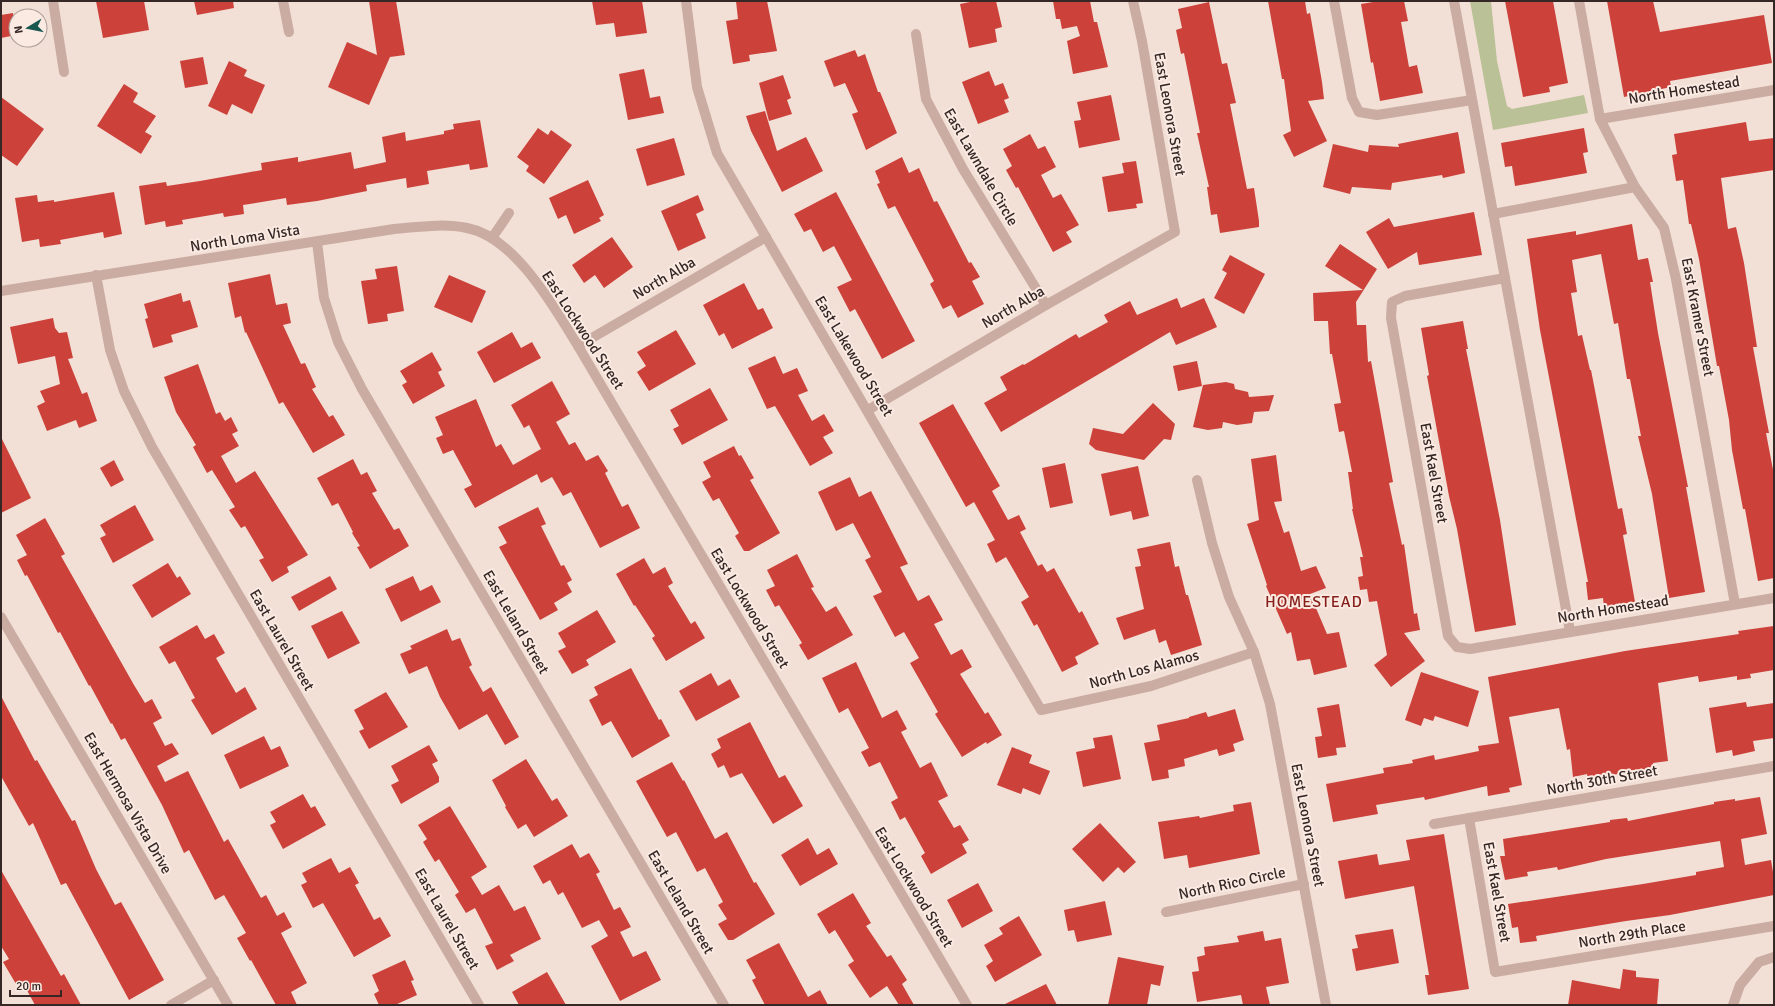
<svg xmlns="http://www.w3.org/2000/svg" width="1775" height="1006" font-family="Signika,sans-serif">
  <style>
    .green { fill: #bbc196 }
    .building { fill: #cc413a }
    .lines { fill: none; stroke-linecap: round; stroke-linejoin: round }
    .service { stroke: #caaca2; stroke-width: 10 }
    .minor { stroke: #caaca2; stroke-width: 10 }
    .tertiary { stroke: #caaca2; stroke-width: 10 }
    .labels { text-anchor: middle; dominant-baseline: central; stroke-width: 4; stroke-linejoin: round; paint-order: stroke }
    .street-label { font-size: 15px; fill: #342725; stroke: #faeae2 }
    .neighbourhood-label { font-size: 16px; letter-spacing: 1px; fill: #861f1a; stroke: #faeae2 }
  </style>
  <rect width="100%" height="100%" fill="#f2dfd6"/>
  <!-- green -->
  <path class="green" d="M1470,1H1491L1497,61L1507,106L1512,109L1584,95L1588,113L1493,130Z"/>
  <!-- building -->
  <g class="building">
    <path d="M96,1H144L149,30L103,38Z"/>
    <path d="M194,1H233L234,8L197,15Z"/>
    <path d="M369,1H396L405,55L390,57L369,105L328,87L347,42L377,55Z"/>
    <path d="M592,1H642L647,33L616,37L614,23L596,25Z"/>
    <path d="M736,1H767L777,51L749,55L750,61L733,64L726,21L738,19Z"/>
    <path d="M975,1H996L1002,27L995,29L997,42L969,48L960,4Z"/>
    <path d="M1053,1H1090L1094,22H1097L1108,67L1073,74L1067,41L1080,36L1077,26L1062,29L1060,19H1056Z"/>
    <path d="M1268,1H1305L1307,14L1310,13L1322,82L1324,99L1308,101L1327,141L1294,157L1283,135L1291,131L1284,79H1282Z"/>
    <path d="M1379,1H1404L1408,21L1401,22L1409,67L1417,65L1423,93L1380,101L1373,62L1371,63L1361,4Z"/>
    <path d="M1505,1H1553L1568,83L1549,87L1550,92L1523,97Z"/>
    <path d="M1607,1H1653L1660,32L1764,15L1772,63L1670,81L1671,87L1624,97Z"/>
    <path d="M1209,2L1222,64L1227,63L1236,103L1230,104L1247,189L1254,188L1259,221V227L1220,233L1217,214L1211,215L1207,187H1209L1197,133H1200L1184,53L1181,54L1176,30L1182,28L1178,9Z"/>
    <path d="M13,13L16,35L1,38V15Z"/>
    <path d="M855,50L858,57L865,54L878,92H880L897,133L866,150L852,114L858,112L845,83L834,87L824,61Z"/>
    <path d="M203,57L208,84L185,88L180,61Z"/>
    <path d="M229,61L247,70L244,76L265,85L252,114L232,104L227,115L208,106Z"/>
    <path d="M644,69L650,98L660,96L664,113L628,120L619,74Z"/>
    <path d="M989,71L995,86L1003,83L1009,98L1004,100L1009,112L978,124L962,82Z"/>
    <path d="M783,75L791,98L787,100L792,114L769,121L759,83Z"/>
    <path d="M124,84L138,93L133,102L156,116L145,132L152,136L141,154L97,126Z"/>
    <path d="M1111,95L1120,140L1079,148L1074,121L1081,120L1077,102Z"/>
    <path d="M1,97L44,129L17,166L1,155Z"/>
    <path d="M765,111L777,151L806,137L823,171L782,192L751,131L746,116Z"/>
    <path d="M480,120L488,167L470,170L469,164L427,171L429,184L407,188L406,178L366,185L367,191L317,201L287,205L286,198L243,205L244,214L224,217L223,213L182,220L183,224L166,227L165,221L145,225L139,186L166,182L167,186L200,181L262,170L261,163L298,157V162L351,152L354,169L386,162L382,137L405,132L406,141L444,134V131L454,129L453,124Z"/>
    <path d="M1746,122L1749,141L1774,138V170L1721,178L1728,229L1736,227L1744,263L1757,347H1753L1764,407L1769,433H1766L1774,475V578L1758,581L1745,509H1743L1732,450L1729,420L1719,366H1717L1699,259L1691,224H1689L1683,180L1676,181L1672,155L1677,154L1674,134Z"/>
    <path d="M538,128L548,135L551,130L572,145L544,184L526,171L529,166L517,157Z"/>
    <path d="M1584,128L1588,152L1583,153L1587,173L1515,186L1512,166L1505,167L1501,143Z"/>
    <path d="M1458,132L1465,173L1443,178L1442,175L1392,183L1391,190L1352,187L1350,194L1323,187L1333,144L1368,152L1369,145L1399,147L1398,144Z"/>
    <path d="M1030,134L1038,149L1045,146L1056,167L1041,175L1053,198L1061,194L1079,225L1066,232L1072,242L1053,252L1018,187L1016,188L1006,170L1012,166L1003,149Z"/>
    <path d="M674,138L685,175L647,186L636,149Z"/>
    <path d="M902,157L909,173L919,168L934,202L937,201L969,263L971,262L980,277L972,281L984,304L958,318L951,305L943,309L930,284L934,281L895,206L888,209L877,184L880,183L875,171Z"/>
    <path d="M1136,161L1143,203L1136,204L1137,208L1108,212L1102,177L1124,173L1122,163Z"/>
    <path d="M588,180L604,215L599,218L601,221L574,234L566,215L558,219L549,198Z"/>
    <path d="M114,192L122,234L104,238L103,232L60,240L61,244L40,247L39,239L22,242L15,198L37,195L38,202L54,200V202Z"/>
    <path d="M836,192L915,341L882,359L855,309L850,312L837,287L852,280L834,246L823,252L811,229L804,232L794,214Z"/>
    <path d="M698,195L704,210L696,214L706,238L678,251L661,211Z"/>
    <path d="M1474,212L1482,255L1419,265L1417,252L1388,269L1366,232L1389,218L1394,227Z"/>
    <path d="M1632,224L1638,260L1648,258L1653,282H1650L1658,333L1688,487H1686L1705,592L1669,598L1652,494L1638,436H1641L1630,379H1627L1618,323L1614,324L1601,254L1572,260L1577,292L1571,293L1578,336L1582,335L1590,370H1591L1618,509L1622,508L1627,534L1623,535L1635,602L1604,607L1603,598L1588,600L1586,582H1588L1540,330L1527,239L1576,231V235Z"/>
    <path d="M612,237L633,267L604,288L595,275L584,283L572,265Z"/>
    <path d="M1340,244L1377,269L1356,302L1357,325H1366L1368,362L1371,361L1393,482L1389,483L1402,545L1404,544L1414,614L1417,613L1420,630L1404,633L1425,661L1391,687L1374,665L1387,655L1377,601L1369,602L1367,589L1360,590L1358,577L1363,576L1360,557H1363L1352,509H1353L1348,472H1352L1344,431L1339,432L1334,404L1341,403L1332,354H1330L1328,321H1314L1313,293L1363,290L1325,266Z"/>
    <path d="M1230,255L1265,274L1244,314L1214,298L1227,273L1222,270Z"/>
    <path d="M397,266L404,311L387,314L388,321L368,324L361,281L377,279L375,269Z"/>
    <path d="M270,274L276,305L287,303L291,323L283,325L301,364L305,363L316,387L312,389L329,417L333,415L345,435L313,453L283,402L279,404L246,332L245,333L241,316L235,318L228,283Z"/>
    <path d="M449,275L486,291L472,323L434,307Z"/>
    <path d="M744,283L758,310L763,308L773,328L732,349L724,333L719,336L703,305Z"/>
    <path d="M181,293L183,302L190,300L198,327L171,335L173,342L153,348L145,319L148,318L144,304Z"/>
    <path d="M1177,298L1181,308L1204,298L1217,327L1176,345L1170,332L1001,432L984,403L1007,390L1000,377L1023,364L1024,365L1076,334L1079,338L1108,322L1104,315L1130,301L1137,315Z"/>
    <path d="M53,318L55,328L59,333L67,332L73,358L68,359L82,394L87,392L97,421L79,428L76,420L47,431L37,406L45,402L40,391L60,384L55,356L18,364L10,327Z"/>
    <path d="M1463,321L1468,349H1466L1500,520L1516,625L1475,632L1457,529L1449,496L1427,376L1429,375L1421,328Z"/>
    <path d="M676,330L696,364L649,391L637,372L646,366L637,352Z"/>
    <path d="M512,332L521,348L532,342L541,358L494,383L477,352Z"/>
    <path d="M432,352L442,370L438,372L445,386L413,404L402,385L407,382L400,371Z"/>
    <path d="M775,356L783,374L797,368L808,391L798,395L812,421L824,414L834,431L823,437L833,453L810,466L775,406L767,409L748,368Z"/>
    <path d="M1197,361L1202,386L1178,391L1173,366Z"/>
    <path d="M198,364L216,414L220,412L225,421L231,417L238,431L232,434L239,446L221,456L236,483L255,471L308,555L287,567L289,572L272,582L259,560L264,558L245,526L241,528L229,510L235,507L212,470L207,473L193,447L196,445L176,412L164,377Z"/>
    <path d="M552,381L570,414L556,422L569,445L575,442L586,461L598,455L608,471L605,473L622,507L628,504L640,528L600,548L571,492L563,496L552,477L541,483L537,474L475,508L464,489L472,485L453,450L443,454L436,438L443,435L435,417L476,399L496,447L501,444L513,465L541,449L529,425L524,428L511,405Z"/>
    <path d="M1226,382L1234,384L1235,389L1248,392L1249,397L1274,395L1269,411L1254,412L1252,423L1237,425L1223,422L1222,428L1208,430L1193,427L1203,385Z"/>
    <path d="M710,388L728,420L682,445L673,429L679,426L670,410Z"/>
    <path d="M1153,403L1175,424L1171,440L1164,439L1144,460L1096,450L1089,444L1093,428L1123,434Z"/>
    <path d="M953,404L1000,486L992,491L1008,520L1019,515L1026,529L1020,532L1038,566L1042,564L1047,572L1054,568L1079,613L1082,611L1099,644L1075,657L1078,664L1062,672L1037,624L1034,626L1021,602L1029,597L1006,557L996,563L987,544L995,540L974,502L966,507L919,423Z"/>
    <path d="M1,437L31,498L1,513Z"/>
    <path d="M734,446L739,456L741,455L754,478L750,480L780,533L749,551H744L735,536L739,533L719,498L713,501L702,482L711,477L703,462Z"/>
    <path d="M1276,455L1282,501L1274,502L1284,533L1289,531L1301,571L1316,566L1326,588L1310,594L1327,634L1339,632L1347,667L1314,675L1310,659L1297,661L1291,632L1287,634L1266,586L1267,585L1247,524L1259,520L1251,459Z"/>
    <path d="M353,459L361,475L367,472L377,491L372,493L394,530L399,528L409,546L370,569L357,547L360,546L352,533L353,532L338,503L332,506L317,478Z"/>
    <path d="M114,460L124,480L111,487L100,468Z"/>
    <path d="M1065,463L1073,503L1050,508L1042,468Z"/>
    <path d="M1138,466L1149,516L1133,520L1131,511L1110,516L1101,474Z"/>
    <path d="M850,477L859,497L871,491L908,564L900,567L918,601L929,595L943,620L934,624L951,655L962,649L972,667L960,674L985,714L988,712L1002,735L987,744L986,742L962,757L935,714L938,712L910,663L919,658L904,632L895,637L873,596L882,592L865,560L871,557L853,523L836,531L818,492Z"/>
    <path d="M135,505L154,540L113,563L100,538L106,535L100,525Z"/>
    <path d="M538,507L546,524L541,526L561,566L564,565L572,580L567,583L572,592L554,603L558,610L540,620L499,547L507,543L498,527Z"/>
    <path d="M45,518L65,554L61,556L134,685L145,703L152,699L162,718L153,723L165,746L172,743L179,754L157,766L165,782L188,771L224,842L228,839L261,898L266,895L277,916L284,912L292,927L281,933L307,983L291,992L297,1005H276L251,960L250,961L237,938L246,933L224,895L215,900L189,850L184,853L162,805L125,738L121,740L112,723L111,724L90,685L89,686L60,632L58,633L27,575L25,576L17,560L27,555L16,535Z"/>
    <path d="M1170,542L1175,567L1179,566L1186,595H1188L1202,645L1171,655L1166,640L1159,643L1155,629L1124,640L1116,618L1144,609L1135,567L1141,566L1137,549Z"/>
    <path d="M797,554L814,587L811,588L826,612L836,606L853,635L808,660L799,645L802,643L779,605L775,607L766,590L775,586L767,570Z"/>
    <path d="M644,558L653,574L665,567L673,583L668,586L691,624L695,621L705,638L666,661L652,638L655,636L635,605L634,606L616,574Z"/>
    <path d="M168,563L177,578L180,576L191,594L152,618L132,585Z"/>
    <path d="M330,576L337,589L299,611L291,597Z"/>
    <path d="M413,576L420,591L432,585L441,602L401,622L385,589Z"/>
    <path d="M597,610L616,642L586,660L589,665L572,674L558,651L566,647L558,633Z"/>
    <path d="M342,611L360,643L328,659L311,626Z"/>
    <path d="M197,625L205,639L214,634L225,653L216,658L236,693L245,687L257,709L212,735L191,700L195,698L175,661L169,664L159,647Z"/>
    <path d="M1774,626V670L1750,674L1751,678L1737,680V676L1699,682L1698,676L1658,683L1668,761L1653,763L1654,768L1588,779L1587,774L1573,777L1570,749L1567,750L1559,708L1509,717L1522,785L1509,788L1510,792L1488,796L1487,786L1425,800L1424,797L1376,805L1378,814L1333,822L1326,784L1384,773L1383,768L1413,763L1412,760L1434,755L1435,760L1479,751L1478,746L1499,743L1488,677L1625,651L1739,634L1738,631Z"/>
    <path d="M447,629L452,641L460,638L472,665L469,667L483,692L491,687L519,737L505,745L487,714L459,730L440,697L427,666L409,674L400,654L412,649L410,646Z"/>
    <path d="M856,662L882,718L897,710L907,729L901,732L920,768L931,762L948,796L938,801L954,828L960,825L969,840L962,844L967,853L931,874L921,856L925,853L905,817L900,820L891,802L898,798L880,762L869,767L861,752L869,748L848,708L839,713L822,678Z"/>
    <path d="M631,668L659,720L661,719L670,736L632,758L611,721L602,726L589,700L598,695L594,687Z"/>
    <path d="M1421,672L1479,691L1468,727L1435,716L1433,721L1424,718L1421,726L1405,720Z"/>
    <path d="M711,673L718,686L730,679L740,697L696,721L679,691Z"/>
    <path d="M386,692L408,727L369,749L359,731L364,729L354,710Z"/>
    <path d="M1,696L35,761L37,760L72,821L75,820L96,869L115,905L121,902L164,980L129,1000L66,883L61,885L33,823L29,826L1,776Z"/>
    <path d="M1746,702L1747,707L1774,703V738L1753,741L1755,751L1733,756L1732,750L1716,753L1709,708Z"/>
    <path d="M1339,704L1346,747L1336,748L1337,755L1318,758L1315,737L1322,736L1317,708Z"/>
    <path d="M1235,709L1244,740L1233,744L1235,751L1219,756L1217,749L1184,759L1185,766L1168,770L1169,778L1152,781L1144,743L1160,740L1157,725L1189,718V717L1206,712L1208,717Z"/>
    <path d="M750,722L779,778L785,775L803,806L773,824L742,773L730,778L724,765L718,768L711,754L721,748L717,739Z"/>
    <path d="M1112,735L1121,779L1083,787L1076,752L1095,748L1093,738Z"/>
    <path d="M264,736L271,750L280,746L289,766L240,789L224,755Z"/>
    <path d="M429,745L438,761L432,764L439,777V782L401,804L391,785L399,781L391,766Z"/>
    <path d="M1012,747L1032,755L1029,763L1050,771L1040,795L1023,788L1021,794L997,785Z"/>
    <path d="M526,759L552,801L557,798L568,816L534,837L526,824L518,829L505,807L506,806L492,780Z"/>
    <path d="M672,762L683,781L684,780L715,839L727,832L754,883L756,882L775,914L733,940H728L718,924L727,919L718,905L723,902L705,868L697,872L676,832L667,837L636,781Z"/>
    <path d="M303,794L311,808L315,806L326,825L283,849L270,825L276,822L270,812Z"/>
    <path d="M1760,797L1767,834L1741,839L1745,865L1771,860L1774,878V895L1670,915L1626,921L1536,936L1537,941L1520,943L1518,927L1512,928L1508,904L1643,884L1696,875V872L1724,867L1720,841L1606,859L1558,870L1557,867L1527,872L1528,876L1505,880L1500,856H1505L1503,839L1610,822V820L1627,818L1628,821L1714,804V802L1735,799V801Z"/>
    <path d="M1251,802L1260,854L1189,868L1187,855L1164,859L1158,822L1199,816L1200,818L1234,811L1233,805Z"/>
    <path d="M450,806L487,867L471,877L482,895L499,885L514,911L525,906L541,939L510,955L514,961L497,970L485,946L493,943L475,908L466,913L455,895L459,892L439,859L435,862L423,842L427,839L418,825Z"/>
    <path d="M1100,823L1136,862L1124,873L1118,867L1103,882L1072,849Z"/>
    <path d="M1444,834L1469,989L1428,995L1425,975H1429L1414,886L1345,899L1338,861L1377,854L1379,865L1410,860L1406,840Z"/>
    <path d="M808,838L817,855L829,848L838,864L800,886L781,855Z"/>
    <path d="M572,844L580,858L589,853L600,872L596,874L614,910L620,907L631,927L620,932L633,957L646,951L661,980L620,1001L591,946L608,936L599,920L582,928L563,892L558,895L550,880L543,884L533,866Z"/>
    <path d="M331,858L339,873L350,867L359,883L355,885L374,920L380,917L391,936L354,957L323,903L313,908L301,885L307,882L302,873Z"/>
    <path d="M1,870L61,976L64,974L81,1005H35L22,981L16,984L3,962L9,959L1,946Z"/>
    <path d="M978,883L993,911L962,928L947,900Z"/>
    <path d="M853,893L871,923L866,926L887,957L891,955L907,980L902,984L914,1005H899L887,986L870,998L848,965L854,961L835,930L829,934L817,914Z"/>
    <path d="M1105,901L1112,935L1077,942L1074,930L1068,931L1064,910Z"/>
    <path d="M1019,916L1042,955L995,982L986,966L993,961L984,945L1003,934L999,928Z"/>
    <path d="M1393,929L1399,963L1356,971L1352,949L1358,948L1355,935Z"/>
    <path d="M1263,931L1265,941L1281,938L1289,983L1266,987L1270,1005H1243L1241,995L1197,1002L1192,972L1199,971L1197,957L1205,955L1204,947L1239,942L1237,936Z"/>
    <path d="M779,943L808,997L820,990L828,1005H765L752,980L756,978L746,960Z"/>
    <path d="M1118,957L1164,966L1160,986L1151,984L1147,1005H1108Z"/>
    <path d="M405,960L414,980L411,981L417,995L395,1005H379L374,994L379,991L372,975Z"/>
    <path d="M1623,969L1636,971V977L1659,979L1657,1005H1568L1572,980L1620,989Z"/>
    <path d="M547,972L566,1005H519L512,992Z"/>
    <path d="M1046,984L1057,1005H1003Z"/>
  </g>
  <g class="lines">
    <!-- service -->
    <path class="service" d="M1733,1005L1740,985L1759,962L1774,957"/>
    <!-- minor -->
    <g class="minor">
      <path d="M53,1L64,72"/>
      <path d="M283,1L289,32"/>
      <path d="M686,1L697,87L717,153L1041,710L1151,686L1254,652"/>
      <path d="M1334,1L1352,98L1359,112L1377,115L1472,100"/>
      <path d="M1454,1L1570,631"/>
      <path d="M1579,1L1600,119L1635,187L1664,228L1676,279L1735,604"/>
      <path d="M916,34L926,99L963,169L1046,305"/>
      <path d="M1600,119L1774,90"/>
      <path d="M1493,214L1635,187"/>
      <path d="M492,238L509,213"/>
      <path d="M317,242L324,298L338,342L362,389L724,1005"/>
      <path d="M96,275L110,350L124,391L152,447L479,1005"/>
      <path d="M1505,278L1405,296L1392,302L1391,318L1448,636L1457,647L1470,649L1774,598"/>
      <path d="M1,291L394,229C418,227 443,223 467,228C515,237 554,307 578,346L967,1005"/>
      <path d="M578,346L766,237"/>
      <path d="M868,410L1046,305L1175,232L1142,41L1133,1"/>
      <path d="M1197,480L1212,543L1229,597L1254,652L1270,704L1326,1005"/>
      <path d="M1469,818L1495,972L1774,926"/>
      <path d="M1434,824L1774,766"/>
      <path d="M1166,912L1304,884"/>
      <path d="M171,1005L214,980"/>
    </g>
    <!-- tertiary -->
    <path class="tertiary" d="M1,617L228,1005"/>
  </g>
  <g class="labels">
    <!-- street labels -->
    <g class="street-label">
      <text transform="translate(1684 90) rotate(-9)">North Homestead</text>
      <text transform="translate(1170 114) rotate(80)">East Leonora Street</text>
      <text transform="translate(981 167) rotate(60)">East Lawndale Circle</text>
      <text transform="translate(245 238) rotate(-9)">North Loma Vista</text>
      <text transform="translate(664 278) rotate(-30)">North Alba</text>
      <text transform="translate(1013 307) rotate(-30)">North Alba</text>
      <text transform="translate(1698 317) rotate(79)">East Kramer Street</text>
      <text transform="translate(583 330) rotate(57)">East Lockwood Street</text>
      <text transform="translate(854 356) rotate(59)">East Lakewood Street</text>
      <text transform="translate(1434 473) rotate(80)">East Kael Street</text>
      <text transform="translate(750 608) rotate(59)">East Lockwood Street</text>
      <text transform="translate(1613 609) rotate(-9)">North Homestead</text>
      <text transform="translate(516 622) rotate(60)">East Leland Street</text>
      <text transform="translate(282 640) rotate(60)">East Laurel Street</text>
      <text transform="translate(1144 669) rotate(-15)">North Los Alamos</text>
      <text transform="translate(1602 780) rotate(-10)">North 30th Street</text>
      <text transform="translate(128 803) rotate(60)">East Hermosa Vista Drive</text>
      <text transform="translate(1308 825) rotate(79)">East Leonora Street</text>
      <text transform="translate(1232 883) rotate(-12)">North Rico Circle</text>
      <text transform="translate(914 887) rotate(59)">East Lockwood Street</text>
      <text transform="translate(1497 892) rotate(80)">East Kael Street</text>
      <text transform="translate(681 902) rotate(60)">East Leland Street</text>
      <text transform="translate(447 919) rotate(60)">East Laurel Street</text>
      <text transform="translate(1632 934) rotate(-9)">North 29th Place</text>
    </g>
    <!-- neighbourhood labels -->
    <g class="neighbourhood-label">
      <text x="1314" y="602">HOMESTEAD</text>
    </g>
  </g>
  <!-- border -->
  <rect width="1775" height="1006" fill="none" stroke="#342725" stroke-width="4"/>
  <!-- north arrow -->
  <g transform="translate(28 28) rotate(260)"><circle r="19" fill="#faeae2" stroke="#ab9c96"/>
  <path d="M0-3L7 15L0 10L-7 15Z" fill="#19574f"/>
  <text y="-6" font-size="11" font-weight="bold" text-anchor="middle" fill="#342725">N</text>
  </g>
  <!-- scale -->
  <path d="M10 990v6h51v-6" fill="none" stroke="#342725" stroke-width="2"/>
  <text x="16" y="990" font-size="12" fill="#342725" stroke="#faeae2" stroke-width="3" paint-order="stroke">20 m</text>
</svg>
